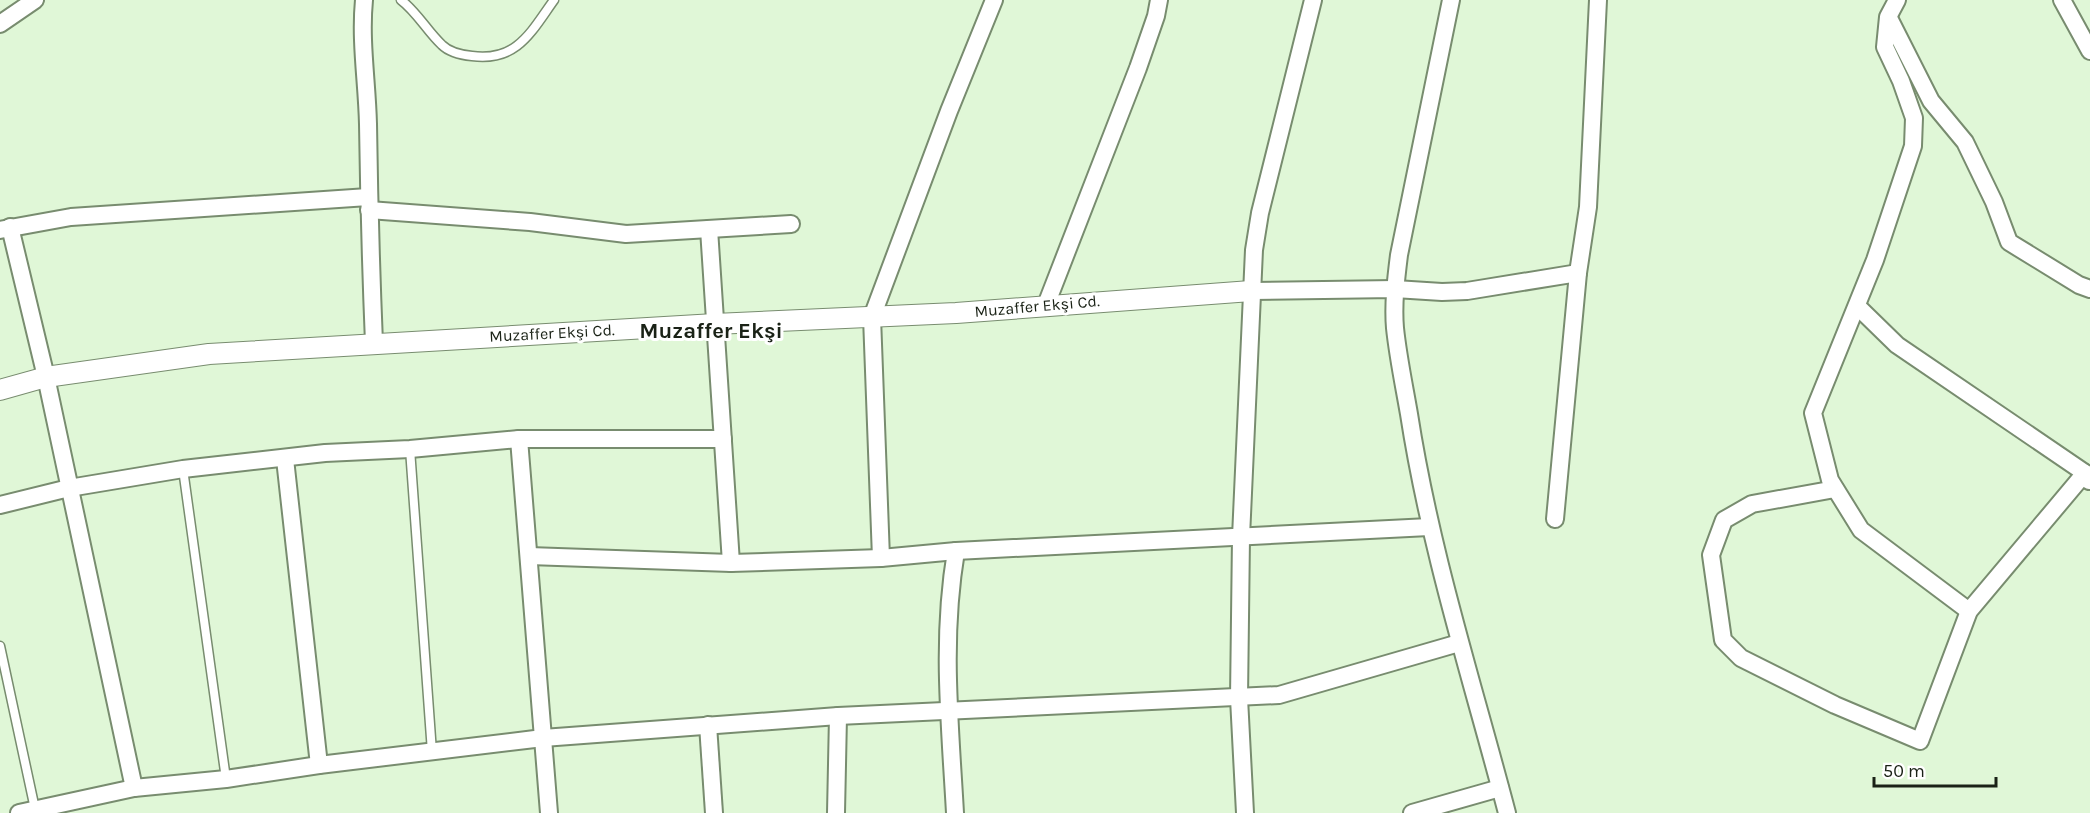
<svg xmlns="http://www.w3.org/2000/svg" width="2090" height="813" font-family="Karla,sans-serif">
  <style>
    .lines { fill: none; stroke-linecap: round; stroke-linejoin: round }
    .service-casing { stroke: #788c6f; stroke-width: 11 }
    .minor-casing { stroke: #788c6f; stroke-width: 20 }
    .tertiary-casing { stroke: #788c6f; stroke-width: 22 }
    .service { stroke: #fff; stroke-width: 8 }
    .minor { stroke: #fff; stroke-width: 16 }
    .tertiary { stroke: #fff; stroke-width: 20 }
    .labels { text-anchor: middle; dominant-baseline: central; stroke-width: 6; stroke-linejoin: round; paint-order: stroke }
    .street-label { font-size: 16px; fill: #1a2216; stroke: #fff }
    .district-label { font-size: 22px; font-weight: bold; fill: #1a2216; stroke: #fff }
  </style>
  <rect width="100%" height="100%" fill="#e0f7d7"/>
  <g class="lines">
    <defs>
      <g id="service">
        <path d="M401,0C417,12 427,31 442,45C449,52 462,55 472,56C517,62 531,32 554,0"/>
        <path d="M410,449L432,752"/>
        <path d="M183,469L226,779"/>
        <path d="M0,646L35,809"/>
      </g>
      <g id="minor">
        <path d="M364,0C360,41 367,82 368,124C369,197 371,270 374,343"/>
        <path d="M1451,0L1399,255C1396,279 1393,304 1395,328C1398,357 1404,385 1409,414C1430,550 1472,680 1507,813"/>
        <path d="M1897,0L1888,17L1885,47L1901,81L1914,118L1913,146L1875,260L1813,413L1830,480L1861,530L1969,611"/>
        <path d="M2062,0L2090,51"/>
        <path d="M1889,18L1931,101L1965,142L1994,202L2009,242L2079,285L2090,289"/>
        <path d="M0,24L35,0"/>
        <path d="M369,210L530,222L626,234L791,224"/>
        <path d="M10,227L46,377L134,788"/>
        <path d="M709,229L731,563"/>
        <path d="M0,230L71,217L368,197"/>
        <path d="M1251,291L1395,289L1442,292L1467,291L1578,273"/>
        <path d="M1046,305L1138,68L1156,16L1159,0"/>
        <path d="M1857,306L1897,345L2085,473L2089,481"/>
        <path d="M519,439L549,813"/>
        <path d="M285,459L319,765"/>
        <path d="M1835,489L1752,504L1724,520L1711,555L1723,640L1741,658L1835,705L1920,741L1969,611L2085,473"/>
        <path d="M0,505L69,488L183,469L325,453L410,449L519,439H723"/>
        <path d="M1555,519L1578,273L1588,207L1598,0"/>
        <path d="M529,556L731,563L881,558L956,551L1429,527"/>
        <path d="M881,558L872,317L949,111L994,0"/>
        <path d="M708,725L714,813"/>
        <path d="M19,813L134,788L226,779L319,765L543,738L838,716L1279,695L1459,643"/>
        <path d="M836,813L838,716"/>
        <path d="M955,813C950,723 941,640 956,551"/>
        <path d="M1245,813L1239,698L1241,537L1254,250L1260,213L1313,0"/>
        <path d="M1412,813L1500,788"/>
      </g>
      <path id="tertiary" d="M0,390L46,377L209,354L715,324L956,313L1251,291"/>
    </defs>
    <!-- service casing -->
    <use href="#service" class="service-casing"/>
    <!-- minor casing -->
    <use href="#minor" class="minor-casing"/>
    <!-- tertiary casing -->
    <use href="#tertiary" class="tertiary-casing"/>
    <!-- service -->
    <use href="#service" class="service"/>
    <!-- minor -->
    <use href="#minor" class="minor"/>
    <!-- tertiary -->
    <use href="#tertiary" class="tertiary"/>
  </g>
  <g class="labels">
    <!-- street labels -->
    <g class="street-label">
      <text transform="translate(1037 306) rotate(-5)">Muzaffer Ekşi Cd.</text>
      <text transform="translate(552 333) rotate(-3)">Muzaffer Ekşi Cd.</text>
    </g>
    <!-- district labels -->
    <g class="district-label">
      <text x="711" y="331">Muzaffer Ekşi</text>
    </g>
  </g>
  <!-- scale -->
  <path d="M1874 777v9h122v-9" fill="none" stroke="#1a2216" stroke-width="3"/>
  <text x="1883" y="777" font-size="18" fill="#1a2216" stroke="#ffffff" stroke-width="4.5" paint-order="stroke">50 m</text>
</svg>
